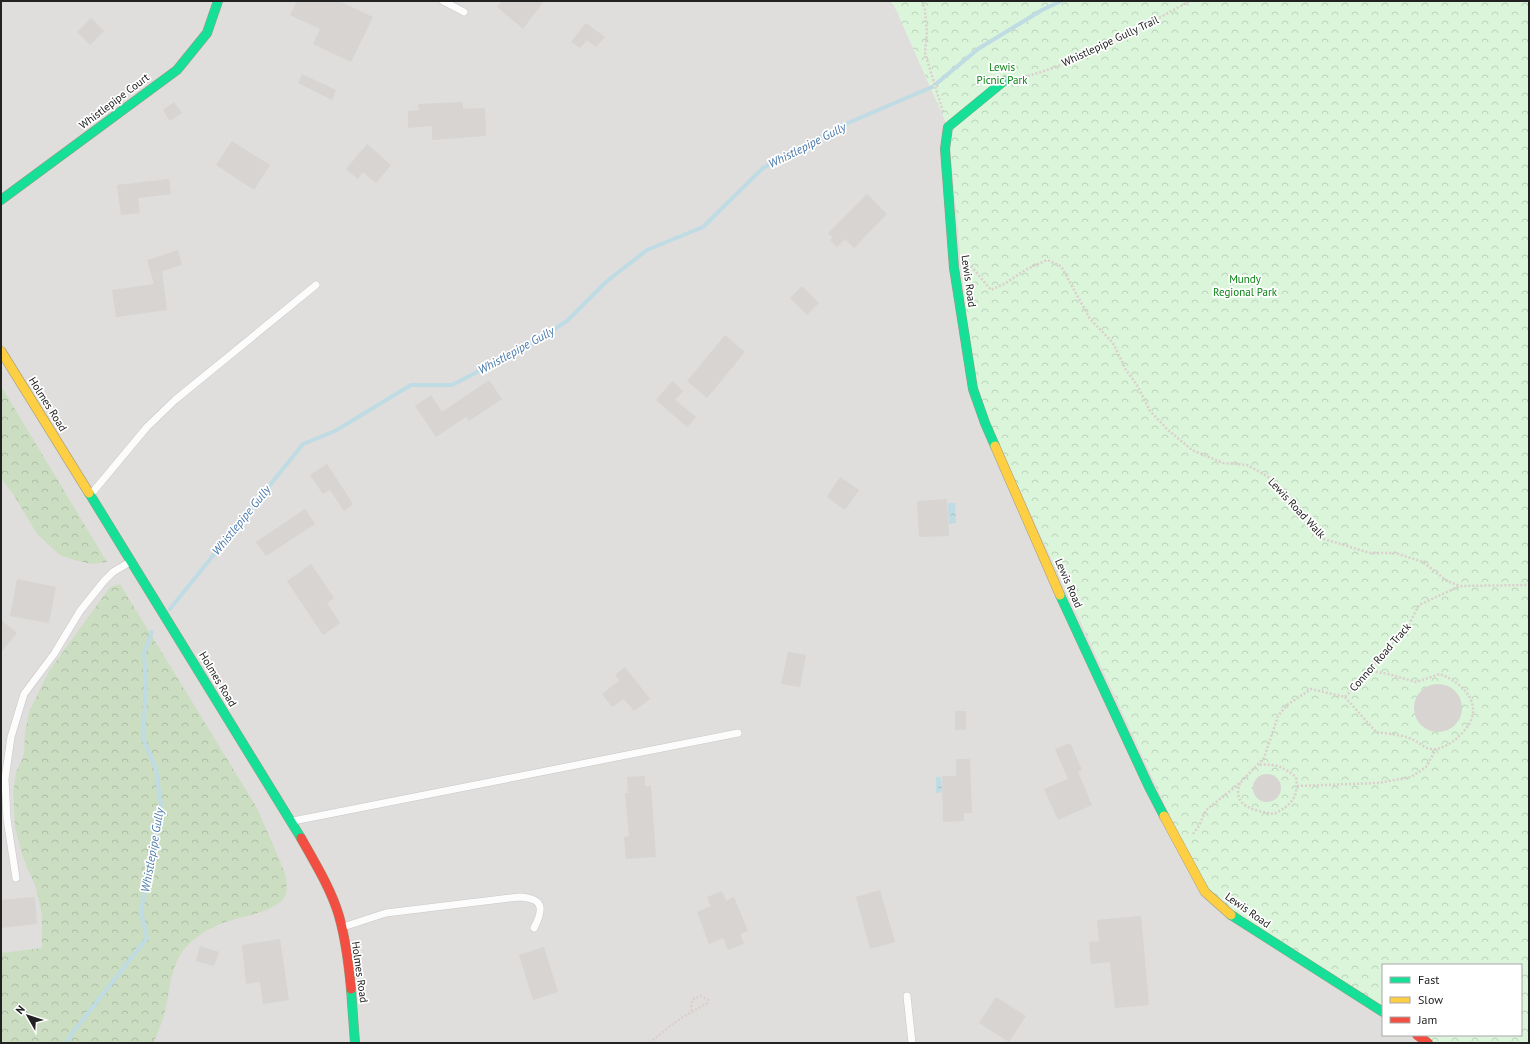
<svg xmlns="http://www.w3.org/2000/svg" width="1530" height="1044" font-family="'PT Sans',sans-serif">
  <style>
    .residential { fill: #dfdedc }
    .forest { fill: url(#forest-crowns) }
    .park { fill: url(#park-crowns) }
    .water { fill: url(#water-ripples) }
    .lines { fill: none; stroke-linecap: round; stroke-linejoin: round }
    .stream { stroke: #bfdbe3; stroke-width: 4 }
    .building { fill: #d7d4d2 }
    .lane-casing { stroke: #c9c8c7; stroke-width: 8 }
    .fast-casing { stroke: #999a82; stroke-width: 10 }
    .slow-casing { stroke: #999a82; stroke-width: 10 }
    .jam-casing { stroke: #999a82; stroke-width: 10 }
    .path { stroke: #dccecd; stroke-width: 2.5; stroke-dasharray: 2 2; stroke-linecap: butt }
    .lane { stroke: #fdfcfc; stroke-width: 7 }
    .fast { stroke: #16e098; stroke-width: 9 }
    .slow { stroke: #ffcf43; stroke-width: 9 }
    .jam { stroke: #f24e42; stroke-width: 9 }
    .labels { text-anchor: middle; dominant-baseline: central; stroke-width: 3.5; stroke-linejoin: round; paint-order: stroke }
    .street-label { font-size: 11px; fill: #222; stroke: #fff }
    .park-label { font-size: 11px; fill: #0c8416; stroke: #fff }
    .water-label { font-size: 12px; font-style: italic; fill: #4a7aab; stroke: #fff }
  </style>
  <defs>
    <pattern id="forest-crowns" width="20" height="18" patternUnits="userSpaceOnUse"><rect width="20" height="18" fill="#cbdec1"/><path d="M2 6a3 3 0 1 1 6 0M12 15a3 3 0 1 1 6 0" fill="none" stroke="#aebea6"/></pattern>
    <pattern id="park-crowns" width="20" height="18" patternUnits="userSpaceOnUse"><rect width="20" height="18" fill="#daf5da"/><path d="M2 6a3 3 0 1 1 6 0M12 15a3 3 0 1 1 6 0" fill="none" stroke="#bbd2bb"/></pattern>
    <pattern id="water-ripples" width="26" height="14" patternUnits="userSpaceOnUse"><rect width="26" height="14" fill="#bfdbe3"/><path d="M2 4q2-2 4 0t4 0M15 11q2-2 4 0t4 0" fill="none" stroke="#a4bcc2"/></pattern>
  </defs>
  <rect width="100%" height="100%" fill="#f0eeeb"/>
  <!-- residential -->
  <path class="residential" d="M1,1H890L894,5L948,127L1383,1012V1035H1417L1428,1043H1Z"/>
  <!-- forest -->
  <g class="forest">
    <path d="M1,386L107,562L91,564L74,560L60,555L37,534L13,494L1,478Z"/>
    <path d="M120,584L257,808L285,873C286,880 288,887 286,894C280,913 234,917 218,925C204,931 191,940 182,952C170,969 170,992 165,1011C163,1022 157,1032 154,1043H1V953L42,948V915L36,888L23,857L15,828L13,792L16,773L24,754L25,733L29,712L49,671L110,587Z"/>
  </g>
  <!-- park -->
  <path class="park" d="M890,1H1529V1043H1424L1412,1035H1521V965H1383V1016L1205,892L973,389L948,127L894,5Z"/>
  <!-- water -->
  <g class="water">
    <path d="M948,503H955L956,523L949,524Z"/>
    <path d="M936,777H941L942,792L936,793Z"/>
  </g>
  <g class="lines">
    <!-- stream -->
    <g class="stream">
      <path d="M936,84L978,49L1042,10L1061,1"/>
      <path d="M170,609L303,444L335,431L411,385H452L531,344L567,321L607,281L647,250L703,227L763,168L841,126L932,87"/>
      <path d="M67,1043L70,1036L147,938L141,912L161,806L156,769L143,738L146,683L144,653L152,632"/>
    </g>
  </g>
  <!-- building -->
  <g class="building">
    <path d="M297,1H339L373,17L351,62L313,44L320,29L290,15Z"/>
    <path d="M502,1H544L523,29L497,7Z"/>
    <path d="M91,18L104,31L90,45L77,32Z"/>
    <path d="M586,23L605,37L596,47L587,40L580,48L571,42Z"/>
    <path d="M302,74L336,90L332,100L298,83Z"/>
    <path d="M174,102L182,113L170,121L163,110Z"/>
    <path d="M463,102V109L485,108L486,136L432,140V126L408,128V111L419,110L418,104Z"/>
    <path d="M232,141L270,165L254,190L216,165Z"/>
    <path d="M367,144L391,165L376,183L363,172L358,179L346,169Z"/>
    <path d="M169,179L171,194L138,198L140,213L121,215L117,185Z"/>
    <path d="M867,194L887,214L854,248L845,239L837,247L830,240L833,238L828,233Z"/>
    <path d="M178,250L182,265L162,271L167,310L116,317L112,290L154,284L147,260Z"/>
    <path d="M802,286L819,303L807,315L790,298Z"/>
    <path d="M725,335L745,352L707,398L687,381Z"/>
    <path d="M489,380L502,399L469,421L466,417L436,437L415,406L431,395L442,412Z"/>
    <path d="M672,381L683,391L675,400L696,417L687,427L656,400Z"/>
    <path d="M327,464L353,504L344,511L330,490L323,494L310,475Z"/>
    <path d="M840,477L859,490L845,510L827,497Z"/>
    <path d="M947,499L949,536L919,537L917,501Z"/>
    <path d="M305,509L315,524L266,556L256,542Z"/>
    <path d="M311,564L334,598L327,603L340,623L323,635L287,581Z"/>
    <path d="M17,579L56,587L49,623L10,616Z"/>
    <path d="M1,620L17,633L1,652Z"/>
    <path d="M788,652L806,655L800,687L781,684Z"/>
    <path d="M625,667L650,699L634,711L624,699L612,707L602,694L620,680L615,675Z"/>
    <circle cx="1438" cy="708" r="24"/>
    <rect x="955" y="711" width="11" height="19"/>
    <path d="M1070,743L1082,770L1078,772L1092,805L1058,820L1044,789L1068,779L1055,749Z"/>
    <path d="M956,759H970L972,813H964V821L943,822L942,776H956Z"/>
    <circle cx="1267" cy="788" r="14"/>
    <path d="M645,776V786H651L656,857L626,859L624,837L629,836L625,793H628L627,777Z"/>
    <path d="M880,890L895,942L870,949L856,897Z"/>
    <path d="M722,891L726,901L734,897L748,931L740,934L744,944L728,950L723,938L709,944L697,912L711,906L707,897Z"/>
    <path d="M35,897L37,924L1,928V900Z"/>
    <path d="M1141,916L1149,1005L1115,1008L1110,962L1091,964L1089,942L1099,941L1097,920Z"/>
    <path d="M280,939L289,1000L263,1004L260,982L246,984L242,945Z"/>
    <path d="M200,946L219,952L214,966L196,961Z"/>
    <path d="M544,947L558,992L533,1000L519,955Z"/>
    <path d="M996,997L1026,1016L1009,1042L979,1023Z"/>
  </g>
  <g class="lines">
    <defs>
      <g id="lane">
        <path d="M443,1L464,12"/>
        <path d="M92,493L147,427L175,400L316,285"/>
        <path d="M293,821L738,733"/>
        <path d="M16,878L7,819L5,779L11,737L24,694L54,654L80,611L104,581L113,572L130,562"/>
        <path d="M343,927L386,913L519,897C544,898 544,909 534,928"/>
        <path d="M907,996L912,1043"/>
      </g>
      <g id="fast">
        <path d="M1,200L177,70L207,33L218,1"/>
        <path d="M995,446L985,423L973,389L954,268L945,149L948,127L1004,81"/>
        <path d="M89,493L301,838"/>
        <path d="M1060,595L1149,787L1164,816"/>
        <path d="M1231,915L1383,1012"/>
        <path d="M351,989L355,1043"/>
      </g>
      <g id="slow">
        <path d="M1,351L89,493"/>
        <path d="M995,446L1060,595"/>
        <path d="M1164,816L1205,892L1231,915"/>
      </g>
      <g id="jam">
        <path d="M301,838C315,863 331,889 339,916C345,937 349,967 351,989"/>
        <path d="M1417,1035L1428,1043"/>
      </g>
    </defs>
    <!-- lane casing -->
    <use href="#lane" class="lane-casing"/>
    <!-- fast casing -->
    <use href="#fast" class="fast-casing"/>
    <!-- slow casing -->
    <use href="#slow" class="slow-casing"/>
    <!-- jam casing -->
    <use href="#jam" class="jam-casing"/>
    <!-- path -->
    <g class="path">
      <path d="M922,1L925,10L927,32L925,53L943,112"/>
      <path d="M1020,78C1080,63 1136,30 1190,1"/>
      <path d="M971,266L991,290L1006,283L1025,270L1047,260L1061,266L1090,319L1113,343L1126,370L1137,385L1150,411L1168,430L1192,450L1223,463L1247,465L1267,476L1286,493L1305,513L1324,539L1370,553H1395L1423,562L1447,581L1460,586"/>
      <path d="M1345,697L1376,732C1386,734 1399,734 1409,738C1419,741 1425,751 1437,749C1448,746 1456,740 1463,732C1486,708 1466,684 1440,674L1416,682L1388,674L1377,672L1366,673"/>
      <path d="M1240,783C1231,807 1256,811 1274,814C1291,805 1299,798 1296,777C1284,767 1274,763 1259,765"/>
      <path d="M1297,786L1378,783L1411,777L1426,767L1436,749"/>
      <path d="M1193,834L1199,826L1206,810L1240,783L1264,758L1278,716L1287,705L1311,689L1345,697L1408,626L1419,605L1460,586L1529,585"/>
      <path d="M650,1043C659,1035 668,1027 677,1021C687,1014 698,1009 707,1003L708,1000L701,996L694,998L691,1005L692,1013"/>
    </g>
    <!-- lane -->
    <use href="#lane" class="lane"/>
    <!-- fast -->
    <use href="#fast" class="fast"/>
    <!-- slow -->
    <use href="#slow" class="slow"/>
    <!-- jam -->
    <use href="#jam" class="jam"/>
  </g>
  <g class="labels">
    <!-- street labels -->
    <g class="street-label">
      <text transform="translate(1110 41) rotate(-25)">Whistlepipe Gully Trail</text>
      <text transform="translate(114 101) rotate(-37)">Whistlepipe Court</text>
      <text transform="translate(969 281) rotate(82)">Lewis Road</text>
      <text transform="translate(48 404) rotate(58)">Holmes Road</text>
      <text transform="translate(1297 508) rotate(47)">Lewis Road Walk</text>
      <text transform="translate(1069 583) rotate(66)">Lewis Road</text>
      <text transform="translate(1380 657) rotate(-49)">Connor Road Track</text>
      <text transform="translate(218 679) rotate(59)">Holmes Road</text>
      <text transform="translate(1248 910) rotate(35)">Lewis Road</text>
      <text transform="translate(360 972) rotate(82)">Holmes Road</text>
    </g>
    <!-- park labels -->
    <g class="park-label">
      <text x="1002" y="67">Lewis<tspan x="1002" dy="13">Picnic Park</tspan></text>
      <text x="1245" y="279">Mundy<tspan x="1245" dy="13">Regional Park</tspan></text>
    </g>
    <!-- water labels -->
    <g class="water-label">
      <text transform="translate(807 145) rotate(-27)">Whistlepipe Gully</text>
      <text transform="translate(516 350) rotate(-29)">Whistlepipe Gully</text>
      <text transform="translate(241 520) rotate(-51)">Whistlepipe Gully</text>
      <text transform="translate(152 850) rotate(-80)">Whistlepipe Gully</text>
    </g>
  </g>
  <!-- border -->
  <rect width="1530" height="1044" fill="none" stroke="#222222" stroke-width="4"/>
  <!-- legend -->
  <rect x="1382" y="964" width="140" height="72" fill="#ffffff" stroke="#a7a7a7"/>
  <rect x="1390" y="977" width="20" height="6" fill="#16e098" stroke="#a7a7a7"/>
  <text x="1418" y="984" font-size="12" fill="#222222">Fast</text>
  <rect x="1390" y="997" width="20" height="6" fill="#ffcf43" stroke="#a7a7a7"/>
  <text x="1418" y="1004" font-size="12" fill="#222222">Slow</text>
  <rect x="1390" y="1017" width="20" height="6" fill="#f24e42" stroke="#a7a7a7"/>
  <text x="1418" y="1024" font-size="12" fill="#222222">Jam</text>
  <!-- north arrow -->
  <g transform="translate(28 1016) rotate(309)" stroke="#ffffff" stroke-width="3" paint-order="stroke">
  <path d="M0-3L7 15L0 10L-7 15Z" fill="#222222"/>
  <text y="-6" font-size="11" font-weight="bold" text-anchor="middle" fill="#222222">N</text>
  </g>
</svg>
